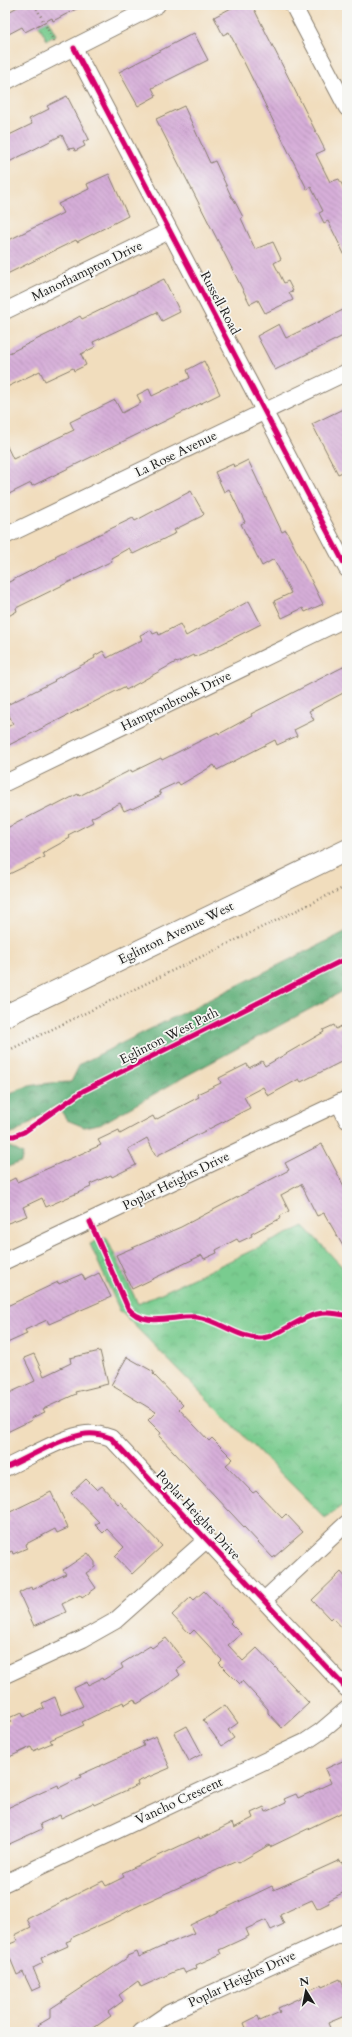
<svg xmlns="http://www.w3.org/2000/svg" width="352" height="2037" font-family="Cardo,serif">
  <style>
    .forest { fill: url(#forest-crowns); stroke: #3f664b }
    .park { fill: url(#park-crowns); stroke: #4a7456 }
    .building { fill: url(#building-back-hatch) }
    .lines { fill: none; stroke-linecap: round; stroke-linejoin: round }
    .minor-casing { stroke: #867c6c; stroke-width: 18 }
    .major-casing { stroke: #867c6c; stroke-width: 23 }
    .path { stroke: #867c6c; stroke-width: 2.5; stroke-dasharray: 1 3; stroke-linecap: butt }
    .minor { stroke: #fff; stroke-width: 16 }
    .major { stroke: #fff; stroke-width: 21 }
    .cycleway-casing { stroke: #f6f6f2; stroke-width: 8 }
    .cycleway { stroke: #d6006c; stroke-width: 5 }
    .labels { text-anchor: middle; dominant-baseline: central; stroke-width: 3.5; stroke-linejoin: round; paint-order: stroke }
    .street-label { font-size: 13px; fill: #1c1c1c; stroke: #f6f6f2 }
  </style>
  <defs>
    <pattern id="forest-crowns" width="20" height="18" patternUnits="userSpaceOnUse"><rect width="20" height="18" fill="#62b07a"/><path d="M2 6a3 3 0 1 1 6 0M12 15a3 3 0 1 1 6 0" fill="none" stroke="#508e63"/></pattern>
    <pattern id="park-crowns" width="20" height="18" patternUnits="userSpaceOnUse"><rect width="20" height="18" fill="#79cc8f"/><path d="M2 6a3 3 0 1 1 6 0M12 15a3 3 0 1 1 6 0" fill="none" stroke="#68af7b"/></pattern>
    <pattern id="building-back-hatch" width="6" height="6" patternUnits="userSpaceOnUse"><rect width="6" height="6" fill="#d6aed8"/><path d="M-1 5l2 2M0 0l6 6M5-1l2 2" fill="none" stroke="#b795b9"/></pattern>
  </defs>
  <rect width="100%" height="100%" fill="#f6f6f2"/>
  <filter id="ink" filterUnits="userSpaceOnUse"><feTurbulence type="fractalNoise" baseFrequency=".025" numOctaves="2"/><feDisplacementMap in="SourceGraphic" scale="8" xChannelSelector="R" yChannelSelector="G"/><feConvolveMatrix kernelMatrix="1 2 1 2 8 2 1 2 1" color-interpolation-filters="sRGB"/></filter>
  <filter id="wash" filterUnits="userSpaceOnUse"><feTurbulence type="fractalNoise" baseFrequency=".012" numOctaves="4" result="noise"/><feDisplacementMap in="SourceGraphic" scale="16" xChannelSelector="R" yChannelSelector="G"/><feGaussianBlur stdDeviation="0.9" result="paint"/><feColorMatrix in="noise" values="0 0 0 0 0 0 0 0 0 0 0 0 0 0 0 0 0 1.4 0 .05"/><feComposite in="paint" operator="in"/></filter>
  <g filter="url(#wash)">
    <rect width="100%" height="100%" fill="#f1ddbd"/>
    <!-- forest -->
    <g class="forest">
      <path d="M347,931V989L186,1076L103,1123L84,1127L67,1120L57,1105L15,1133L5,1134V1098C21,1083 50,1083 71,1082L80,1064Z"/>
      <path d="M5,1144L23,1154L21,1162L5,1168Z"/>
    </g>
    <!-- park -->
    <g class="park">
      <path d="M28,5H40L56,35L47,40Z"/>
      <path d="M304,1226L347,1272V1502L325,1518L120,1311L90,1244L106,1237L138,1304Z"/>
    </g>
    <g id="blocks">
      <!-- building -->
      <g class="building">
        <path d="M21,5H84L53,21L52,18L25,32L22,27L5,36V14Z"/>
        <path d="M237,5H252L325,150L316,154L330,182L339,179L347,194V260L328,221L324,223L319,213L323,211L311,187L307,189L229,32L223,35L214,17Z"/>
        <path d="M194,33L208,60L152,88L156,96L138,106L119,72Z"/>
        <path d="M67,96L89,139L83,142L85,146L75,151L74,148L69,149L62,135L5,164V137L32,124L29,119L49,109L47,106Z"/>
        <path d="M184,106L210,163L215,161L232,198H233L243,217L241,218L255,249L273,242L281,259L274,263L284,283L288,281L293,291L289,292L293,300L265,313L258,300L250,304L156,119Z"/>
        <path d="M109,174L128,216L77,242L76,240L5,275V242L63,213L58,204L89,189L87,184Z"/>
        <path d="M164,279L180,312L162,321L157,312L93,342L95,347L81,354L86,365L74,371L73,368L45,381L40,371L5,388V355L54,331L80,316L82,319Z"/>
        <path d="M347,308V334L275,370L257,336L279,324L286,338Z"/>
        <path d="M204,361L220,394L32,486L31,483L9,494L5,487V442L13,459L74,430L70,422L115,400L122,413L141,403L137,395L149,389L152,396L190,378L187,370Z"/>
        <path d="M347,407V470L338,474L312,424Z"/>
        <path d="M248,460L282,532L286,530L323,604L305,612L303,608L282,618L274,601L291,593L274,559L262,566L241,524L245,522L229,489L224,492L215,472L233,464L234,467Z"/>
        <path d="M191,491L204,514L202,516L174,530L176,533L133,554L129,548L111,558L112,561L16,608L17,611L5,618V584L56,558L55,556L79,544L133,518L135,521Z"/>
        <path d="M249,601L261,624L206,652L194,657L193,655L177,663L176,662L126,690L124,687L5,747V728L13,724L5,706L55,681L54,680L95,658L94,656L103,651L107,658L134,644L142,640L140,635L151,630L153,634L158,632L159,635L180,624L186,636Z"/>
        <path d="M347,665V691L309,711L314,720L294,730L297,736L277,745L275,740L217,770L214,765L180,785L178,782L159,791L161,795L132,809L131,808L124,811L120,803L91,818L93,822L68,835L70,838L43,853L45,857L5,876V829L52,805L53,807L78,794L79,796L131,770L132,772L161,758L162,760L218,732L219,734L252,716L251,714Z"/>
        <path d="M347,1023V1059L301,1082L299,1079L268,1096L263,1087L244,1097L250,1108L156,1156L147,1138L128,1149L136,1165L112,1177L111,1175L90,1184L91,1187L46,1207L42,1198L23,1207L27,1216L5,1224V1183L15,1178L17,1182L101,1145L98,1140L119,1130L120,1134L153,1116L155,1120L199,1097L197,1094L221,1083L219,1078L247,1064L249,1068L262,1061L265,1066L324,1032L323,1030L334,1025L336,1029Z"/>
        <path d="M322,1144L347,1192V1253L324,1213L317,1216L301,1184L281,1195L289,1211L280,1216L281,1218L251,1234L252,1236L239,1242L237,1239L216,1250L217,1253L204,1259L202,1255L132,1289L116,1255L181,1227L289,1170L285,1163Z"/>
        <path d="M99,1273L111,1297L49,1324L47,1320L25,1330L27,1334L5,1344V1307L58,1282L59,1284L82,1274L85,1280Z"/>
        <path d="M100,1351L108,1384L75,1392L76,1394L43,1409L45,1412L31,1418L32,1420L5,1433V1395L35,1381L24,1358L34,1354L44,1376L71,1363L70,1358Z"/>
        <path d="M127,1357L154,1372L153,1374L183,1405L179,1409L209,1441L212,1438L233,1459L226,1465L253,1493L256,1491L282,1518L286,1514L303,1532L273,1558L159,1436L161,1433L148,1420L156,1412L111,1385Z"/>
        <path d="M86,1479L97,1490L102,1486L118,1504L120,1502L162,1546L132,1574L115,1556L124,1547L107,1529L103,1533L95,1525L99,1522L71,1493Z"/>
        <path d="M51,1492L68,1528L57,1533L55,1529L26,1544L27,1548L13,1554L12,1551L5,1554V1523L10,1521L6,1514Z"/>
        <path d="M88,1553L95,1562V1567L86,1573L96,1588L82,1598L80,1595L62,1604L66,1612L34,1626L19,1593L31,1587L32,1590L66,1574L63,1570Z"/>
        <path d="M341,1572L347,1579V1633L332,1617L330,1619L312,1600Z"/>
        <path d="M204,1591L232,1621L230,1623L241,1634L228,1645L243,1661L257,1648L309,1703L282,1728L268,1713V1709L242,1681L240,1684L219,1663L222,1660L194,1630L190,1634L172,1615L191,1597L194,1600Z"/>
        <path d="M166,1638L186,1663L177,1670L180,1675L160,1690L137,1704L134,1699L124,1705L123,1702L82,1722L84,1725L50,1740L52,1743L33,1751L31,1747L5,1759V1725L11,1722L9,1718L22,1712L24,1717L44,1708L42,1703L55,1697L62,1715L83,1706L74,1688L87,1682L88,1685L102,1678L103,1680L123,1668L121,1664L150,1646L152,1648Z"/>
        <path d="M225,1705L238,1723L228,1730L234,1738L222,1746L203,1720Z"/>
        <path d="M187,1726L202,1754L189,1761L174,1733Z"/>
        <path d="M156,1736L170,1768L137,1782L138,1785L94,1805L93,1803L61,1818L60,1815L40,1824L42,1829L5,1846V1809L58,1785L59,1788L81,1777L80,1775L144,1746L142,1742Z"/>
        <path d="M347,1759V1810L270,1847L269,1845L238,1863L237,1861L140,1905L109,1921L71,1938V1940L66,1942L68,1946L41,1958L43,1963L33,1968L41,1987L32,1991L23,1972L17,1975L5,1946L17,1941L15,1935L31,1927L27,1919L103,1881L106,1886L124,1877L122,1873L199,1837L200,1839L232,1823L234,1828L253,1818L251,1813L264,1807L266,1812L286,1803L284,1799L296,1794L298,1798L331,1783L325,1769Z"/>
        <path d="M340,1860L341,1863L347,1861V1891L328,1900L329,1903L317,1909L312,1900L290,1910L280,1915L284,1924L271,1930L266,1920L246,1929L249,1936L219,1950L221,1954L196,1965L197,1968L185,1973L183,1969L176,1971L141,1987L138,1981L119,1995L123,2001L108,2012L111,2016L88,2032H43L38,2025L50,2018V2009L127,1958V1956L137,1952L139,1957L177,1940L194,1933L190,1925L272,1886L274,1890Z"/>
        <path d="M340,1979L347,1993V2015L328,2023L330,2028L321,2032H237L246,2028L244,2023L258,2016L260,2021L280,2012L278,2008L308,1994L307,1991L321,1985L322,1987Z"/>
      </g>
    </g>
  </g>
  <g filter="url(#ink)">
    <use href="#blocks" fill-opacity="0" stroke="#867c6c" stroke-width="1"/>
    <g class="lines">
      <defs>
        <g id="minor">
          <path d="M293,5L347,108"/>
          <path d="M74,48L347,569"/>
          <path d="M5,82L157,5"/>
          <path d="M5,311L169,231"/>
          <path d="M5,536L347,372"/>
          <path d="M5,783L347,618"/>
          <path d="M339,1103L347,1120"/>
          <path d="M5,1261L347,1099"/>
          <path d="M5,1468C26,1459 64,1436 86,1434C95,1433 103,1435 111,1438L347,1689"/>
          <path d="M264,1600L347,1523"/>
          <path d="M5,1675L83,1639L115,1621L206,1540"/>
          <path d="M5,1883L305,1742L320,1732L347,1709"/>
          <path d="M141,2032L169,2013L347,1931"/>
        </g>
        <path id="major" d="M5,1016L347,850"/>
      </defs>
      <!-- minor casing -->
      <use href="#minor" class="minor-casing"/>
      <!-- major casing -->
      <use href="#major" class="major-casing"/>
      <!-- path -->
      <g class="path">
        <path d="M35,5L54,42"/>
        <path d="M5,1052L347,886"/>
      </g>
      <!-- minor -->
      <use href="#minor" class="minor"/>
      <!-- major -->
      <use href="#major" class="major"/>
      <defs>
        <g id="cycleway">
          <path d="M74,48L347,569"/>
          <path d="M5,1136H14L24,1132L83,1091L347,958"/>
          <path d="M90,1222L128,1308C144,1329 174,1315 197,1317C219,1320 238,1339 261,1338C269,1338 275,1334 281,1331C307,1317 317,1308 347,1316"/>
          <path d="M5,1468C26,1459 64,1436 86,1434C95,1433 103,1435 111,1438L347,1689"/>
        </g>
      </defs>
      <!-- cycleway casing -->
      <use href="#cycleway" class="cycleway-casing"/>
      <!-- cycleway -->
      <use href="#cycleway" class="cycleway"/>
    </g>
  </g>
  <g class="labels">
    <!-- street labels -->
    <g class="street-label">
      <text transform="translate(87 271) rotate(-26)">Manorhampton Drive</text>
      <text transform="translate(220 303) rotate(62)">Russell Road</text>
      <text transform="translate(176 454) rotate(-26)">La Rose Avenue</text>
      <text transform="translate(176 701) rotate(-26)">Hamptonbrook Drive</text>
      <text transform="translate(176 933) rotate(-26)">Eglinton Avenue West</text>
      <text transform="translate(169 1036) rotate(-27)">Eglinton West Path</text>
      <text transform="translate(176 1181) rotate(-26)">Poplar Heights Drive</text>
      <text transform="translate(198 1515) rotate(47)">Poplar Heights Drive</text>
      <text transform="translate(179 1801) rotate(-25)">Vancho Crescent</text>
      <text transform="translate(242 1979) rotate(-25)">Poplar Heights Drive</text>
    </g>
  </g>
  <!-- margin -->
  <rect width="352" height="2037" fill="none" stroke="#f6f6f2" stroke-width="20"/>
  <!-- north arrow -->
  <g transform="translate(306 1991) rotate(350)" stroke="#f6f6f2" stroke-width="3" paint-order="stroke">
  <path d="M0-3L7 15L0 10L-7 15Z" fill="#1c1c1c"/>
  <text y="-6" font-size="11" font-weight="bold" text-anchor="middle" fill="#1c1c1c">N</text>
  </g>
</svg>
